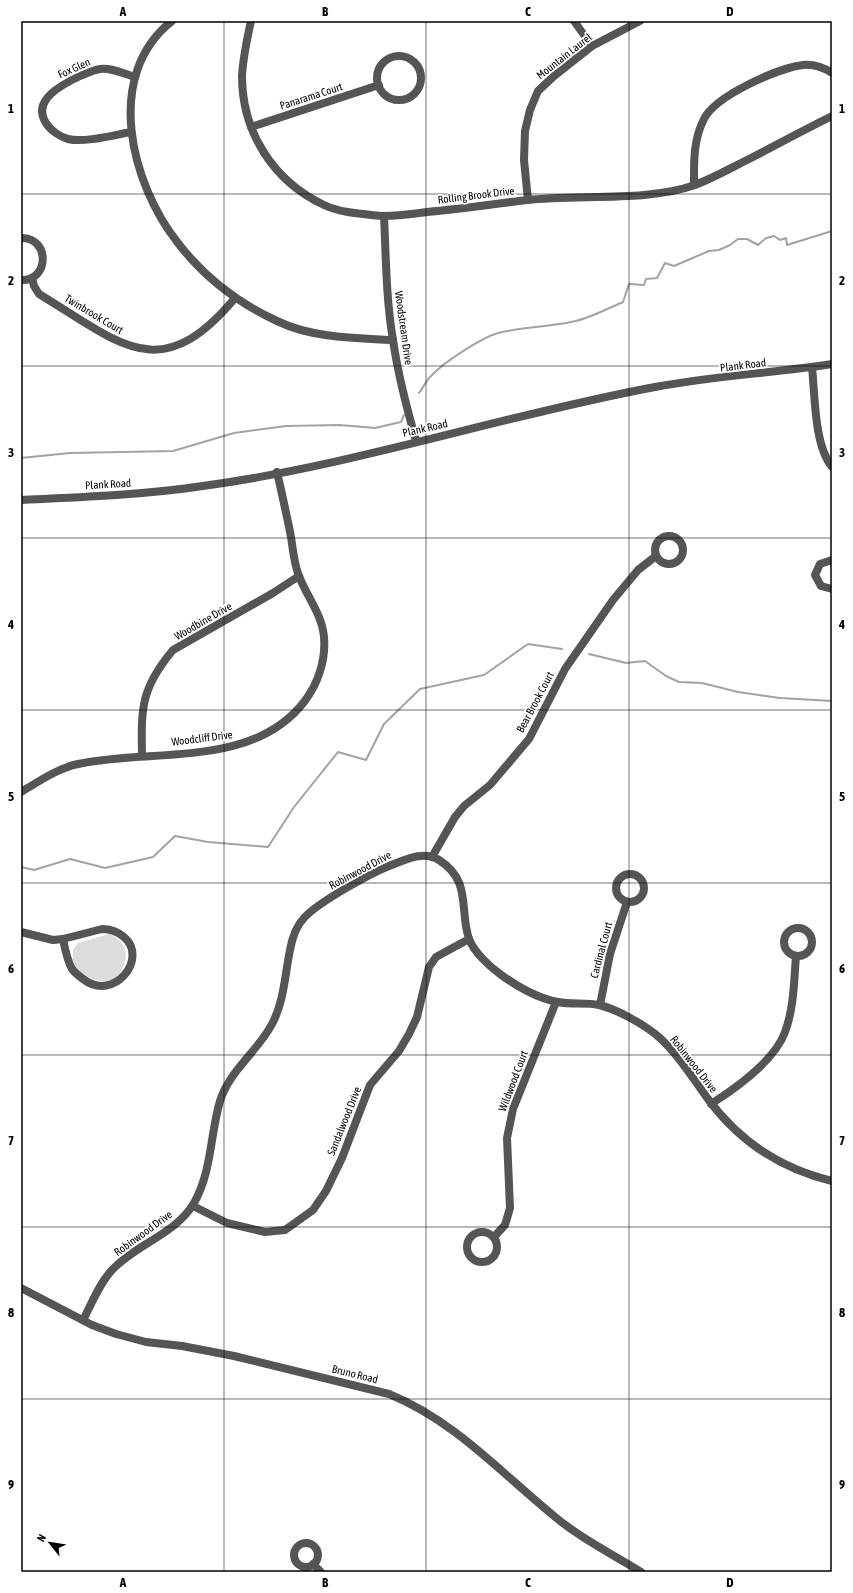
<svg xmlns="http://www.w3.org/2000/svg" width="853" height="1593" font-family="'Asap Condensed',sans-serif">
  <style>
    .green { fill: #dcdcdc }
    .lines { fill: none; stroke-linecap: round; stroke-linejoin: round }
    .stream { stroke: #a3a3a3; stroke-width: 2 }
    .minor { stroke: #555; stroke-width: 8 }
    .tertiary { stroke: #555; stroke-width: 8 }
    .grid { fill: none; stroke: #000; stroke-width: 1; stroke-opacity: 0.55 }
    .labels { text-anchor: middle; dominant-baseline: central; stroke-width: 3.5; stroke-linejoin: round; paint-order: stroke }
    .street-label { font-size: 11px; fill: #000; stroke: #fff }
    .neatline { fill: none; stroke: #000; stroke-width: 1.5 }
    .grid-label { font-size: 13px; text-anchor: middle; font-weight: bold; fill: #000 }
  </style>
  <rect width="100%" height="100%" fill="#fff"/>
  <!-- green -->
  <path class="green" d="M109,934C132,943 129,965 114,980C94,985 69,973 73,950L78,943Z"/>
  <g class="lines">
    <!-- stream -->
    <g class="stream">
      <path d="M419,393C423,388 426,381 431,376C444,362 481,338 498,333C522,327 547,327 571,322C589,319 606,309 623,302L629,284L644,285L646,279L657,278L665,263L674,266L709,251L719,250L730,245L738,239H747L758,245L766,238L774,236L780,240L786,238L787,245L832,231"/>
      <path d="M21,458L70,453L173,451L234,433L286,426L340,425L375,428L401,422L404,415"/>
      <path d="M589,654L626,663L645,661L666,676L679,682L702,683L738,692L780,698L832,701"/>
      <path d="M21,867L34,870L70,859L105,868L153,857L175,836L208,842L268,847L294,807L338,752L366,760L384,724L420,689L484,675L528,644L562,649"/>
    </g>
    <!-- minor -->
    <g class="minor">
      <path d="M172,21C103,75 131,184 178,243C204,277 238,303 277,321C312,338 354,338 393,340"/>
      <path d="M251,21C247,39 243,58 242,76C242,132 273,181 324,205C341,213 363,214 382,216C397,216 413,214 427,212C461,209 494,204 527,200C579,194 647,202 695,185C713,178 731,168 749,159C776,145 804,130 832,116"/>
      <path d="M574,21L592,46"/>
      <circle cx="399" cy="78" r="22"/>
      <path d="M251,127L379,85"/>
      <path d="M131,132C114,135 84,143 68,139C60,137 50,130 46,123C31,100 63,84 80,76C86,74 93,70 100,69C110,67 124,74 135,77"/>
      <path d="M694,185C694,163 693,140 704,119C715,96 778,68 803,65C814,64 823,67 832,73"/>
      <path d="M528,200L524,160L525,131L530,110L538,91L554,76L592,46L640,21"/>
      <path d="M384,216C386,257 386,299 393,340C398,375 407,408 416,441"/>
      <path d="M21,238C50,237 50,281 21,280"/>
      <path d="M32,278L34,286L39,294C120,343 160,388 235,298"/>
      <path d="M812,367C815,395 814,445 832,467"/>
      <circle cx="669" cy="550" r="14"/>
      <path d="M832,560L820,564L815,575L821,586L832,589"/>
      <path d="M142,755C141,708 141,688 173,650L273,593L299,576"/>
      <path d="M21,792C38,782 58,768 78,764C152,748 252,769 304,702C318,684 326,660 324,637C322,614 307,597 299,576C294,564 293,550 291,537C287,516 282,494 277,472"/>
      <path d="M432,857L455,817L464,806L490,785L529,739L565,669L613,600L638,570L656,556"/>
      <circle cx="630" cy="888" r="14"/>
      <circle cx="798" cy="942" r="14"/>
      <path d="M102,929C111,929 117,931 124,937C149,958 114,1003 83,979C79,976 75,973 72,969C67,960 65,949 63,939Z"/>
      <path d="M21,932L53,940L63,939"/>
      <path d="M600,1005L610,954L627,902"/>
      <path d="M711,1104C736,1088 775,1060 785,1032C794,1008 794,981 796,956"/>
      <path d="M193,1206L227,1223L265,1232L285,1230L313,1210L326,1191L342,1158L370,1085L399,1051L409,1034L417,1017L429,967L436,957L469,939"/>
      <circle cx="482" cy="1247" r="15"/>
      <path d="M494,1237L505,1225L510,1208L507,1138L513,1109L556,1002"/>
      <path d="M83,1320C92,1303 99,1284 112,1270C136,1244 176,1234 194,1203C212,1171 210,1135 220,1101C229,1071 258,1051 272,1024C284,1002 285,974 290,950C292,939 296,926 304,918C317,903 369,874 389,866C405,860 423,850 439,860C472,881 459,909 469,939C474,952 489,966 500,974C516,986 539,999 558,1002C571,1005 586,1002 599,1005C617,1009 647,1026 661,1039C679,1055 693,1079 708,1099C739,1141 782,1169 832,1181"/>
      <circle cx="306" cy="1555" r="12"/>
      <path d="M313,1564L321,1572"/>
    </g>
    <!-- tertiary -->
    <g class="tertiary">
      <path d="M21,500C82,497 142,495 203,486C356,465 504,415 655,387C714,376 773,373 832,364"/>
      <path d="M21,1288L92,1325L116,1334L146,1342L182,1346L234,1356L389,1394C455,1421 500,1472 554,1516C580,1538 612,1554 641,1572"/>
    </g>
  </g>
  <!-- grid -->
  <path class="grid" d="M224,21V1572M426,21V1572M629,21V1572M21,194H832M21,366H832M21,538H832M21,710H832M21,883H832M21,1055H832M21,1227H832M21,1399H832"/>
  <g class="labels">
    <!-- street labels -->
    <g class="street-label">
      <text transform="translate(564 56) rotate(-38)">Mountain Laurel</text>
      <text transform="translate(74 68) rotate(-24)">Fox Glen</text>
      <text transform="translate(311 96) rotate(-18)">Panarama Court</text>
      <text transform="translate(476 195) rotate(-7)">Rolling Brook Drive</text>
      <text transform="translate(94 314) rotate(31)">Twinbrook Court</text>
      <text transform="translate(404 328) rotate(82)">Woodstream Drive</text>
      <text transform="translate(743 365) rotate(-7)">Plank Road</text>
      <text transform="translate(425 428) rotate(-13)">Plank Road</text>
      <text transform="translate(108 484) rotate(-3)">Plank Road</text>
      <text transform="translate(203 621) rotate(-30)">Woodbine Drive</text>
      <text transform="translate(535 702) rotate(-62)">Bear Brook Court</text>
      <text transform="translate(202 738) rotate(-7)">Woodcliff Drive</text>
      <text transform="translate(360 870) rotate(-28)">Robinwood Drive</text>
      <text transform="translate(601 950) rotate(-75)">Cardinal Court</text>
      <text transform="translate(694 1064) rotate(52)">Robinwood Drive</text>
      <text transform="translate(513 1081) rotate(-69)">Wildwood Court</text>
      <text transform="translate(344 1121) rotate(-68)">Sandalwood Drive</text>
      <text transform="translate(143 1233) rotate(-36)">Robinwood Drive</text>
      <text transform="translate(355 1374) rotate(14)">Bruno Road</text>
    </g>
  </g>
  <!-- border -->
  <rect width="853" height="1593" fill="none" stroke="#ffffff" stroke-width="44"/>
  <!-- north arrow -->
  <g transform="translate(50 1543) rotate(300)" stroke="#ffffff" stroke-width="3" paint-order="stroke">
  <path d="M0-3L7 15L0 10L-7 15Z" fill="#000000"/>
  <text y="-6" font-size="11" font-weight="bold" text-anchor="middle" fill="#000000">N</text>
  </g>
  <rect x="22" y="22" width="809" height="1549" class="neatline"/>
  <g class="grid-label">
    <text x="123" y="16">A</text>
    <text x="325" y="16">B</text>
    <text x="528" y="16">C</text>
    <text x="730" y="16">D</text>
    <text x="11" y="113">1</text>
    <text x="842" y="113">1</text>
    <text x="11" y="285">2</text>
    <text x="842" y="285">2</text>
    <text x="11" y="457">3</text>
    <text x="842" y="457">3</text>
    <text x="11" y="629">4</text>
    <text x="842" y="629">4</text>
    <text x="11" y="801">5</text>
    <text x="842" y="801">5</text>
    <text x="11" y="973">6</text>
    <text x="842" y="973">6</text>
    <text x="11" y="1145">7</text>
    <text x="842" y="1145">7</text>
    <text x="11" y="1317">8</text>
    <text x="842" y="1317">8</text>
    <text x="11" y="1489">9</text>
    <text x="842" y="1489">9</text>
    <text x="123" y="1587">A</text>
    <text x="325" y="1587">B</text>
    <text x="528" y="1587">C</text>
    <text x="730" y="1587">D</text>
  </g>
</svg>
